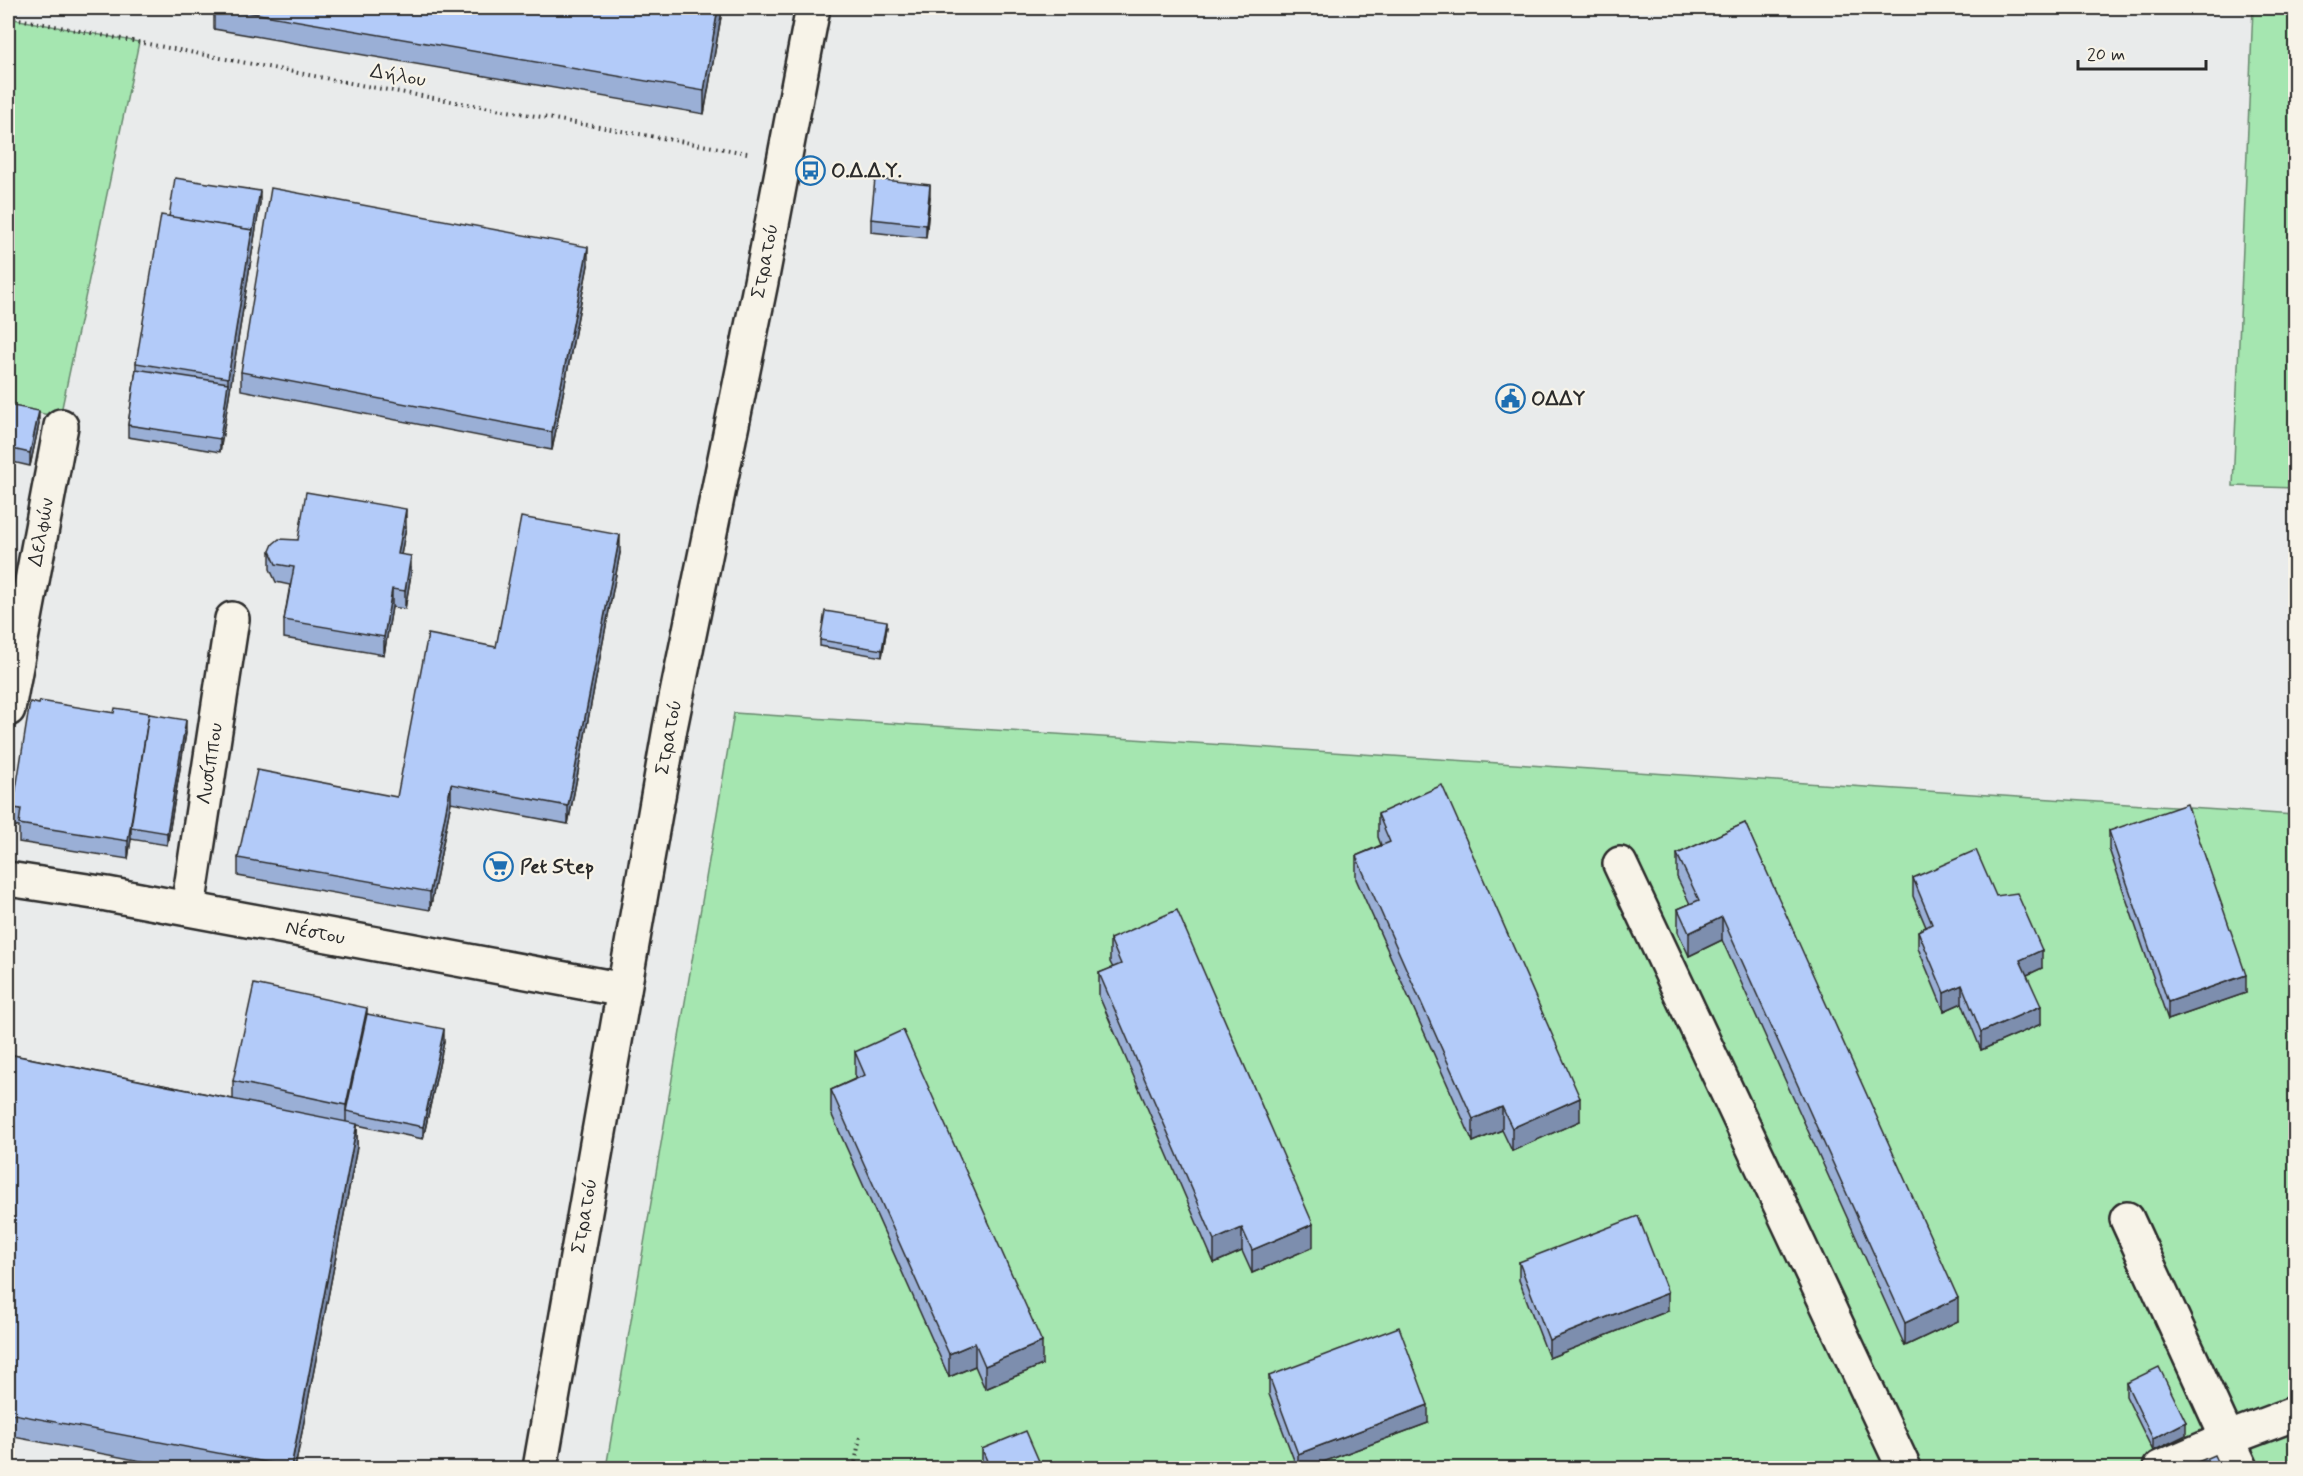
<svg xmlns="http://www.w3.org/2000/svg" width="2303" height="1476" font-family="Mynerve,sans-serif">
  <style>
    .green { fill: #a5e6b0; stroke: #68886e; stroke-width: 1.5 }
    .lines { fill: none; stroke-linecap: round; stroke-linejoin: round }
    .minor-casing { stroke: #2b2b2b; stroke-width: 38 }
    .major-casing { stroke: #2b2b2b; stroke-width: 38 }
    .path { stroke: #2b2b2b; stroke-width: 4; stroke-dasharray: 1.5 4.5; stroke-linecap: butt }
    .minor { stroke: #f7f3e8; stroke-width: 33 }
    .major { stroke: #f7f3e8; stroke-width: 33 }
    .wall { fill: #9aafd6; stroke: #2b2b2b; stroke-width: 1.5 }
    .shaded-wall { fill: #7d8eae; stroke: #2b2b2b; stroke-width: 1.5 }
    .building { fill: #b3cbf9; stroke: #2b2b2b; stroke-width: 1.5 }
    .labels { text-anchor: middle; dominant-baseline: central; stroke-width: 4.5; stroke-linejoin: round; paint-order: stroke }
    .street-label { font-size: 20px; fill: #2b2b2b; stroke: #f7f3e8 }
    .poi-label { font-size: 20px; font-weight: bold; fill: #2b2b2b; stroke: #f7f3e8; text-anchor: start }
  </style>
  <rect width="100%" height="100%" fill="#e9ebeb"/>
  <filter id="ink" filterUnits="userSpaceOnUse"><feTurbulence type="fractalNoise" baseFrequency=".0167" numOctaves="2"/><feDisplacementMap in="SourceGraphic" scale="12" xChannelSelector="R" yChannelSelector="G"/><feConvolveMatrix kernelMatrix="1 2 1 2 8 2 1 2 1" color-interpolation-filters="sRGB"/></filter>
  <g filter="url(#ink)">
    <!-- green -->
    <g class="green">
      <path d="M2253,8H2295V488L2233,486Z"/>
      <path d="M8,18L139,42L60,417L8,407Z"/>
      <path d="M734,713L2295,815V1468H606Z"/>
    </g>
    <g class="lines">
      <defs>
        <g id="minor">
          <path id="s1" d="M8,709L61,426"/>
          <path d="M1620,864L1904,1468"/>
          <path id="s2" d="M8,879L107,894L624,990"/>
          <path id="s3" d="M188,908L232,619"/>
          <path d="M2127,1219L2241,1468"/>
          <path d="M2160,1468L2227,1439L2296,1413"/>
        </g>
        <g id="major">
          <path id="s4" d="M540,1468L670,728L761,282L813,8"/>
        </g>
      </defs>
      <!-- minor casing -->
      <use href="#minor" class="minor-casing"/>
      <!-- major casing -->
      <use href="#major" class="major-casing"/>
      <!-- path -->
      <g class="path">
        <path d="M8,17L371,87L747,153"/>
        <path d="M854,1468L860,1437"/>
      </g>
      <!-- minor -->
      <use href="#minor" class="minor"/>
      <!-- major -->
      <use href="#major" class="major"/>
    </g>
    <!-- wall -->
    <g class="wall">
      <path d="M214,8H722V11L704,114L214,29Z"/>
      <path d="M930,197L926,238L871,232V219Z"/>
      <path d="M260,203L220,452L128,437V425L136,369V363L169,217Z"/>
      <path d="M588,265L552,450L241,390V372Z"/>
      <path d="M8,405L39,424L30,466L8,461Z"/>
      <path d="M406,527L401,554L411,574L405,609L392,607L384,655L284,638V620L290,585L276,582L270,569V551L298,540Z"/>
      <path d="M620,553L568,824L451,802L430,910L238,876V858L397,797L496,647Z"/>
      <path d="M887,627L882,657L820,646V640Z"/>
      <path d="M39,704L149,717L186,733L167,845L131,839L128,859L19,842V827L13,826V808Z"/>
      <path d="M1378,814L1580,1121L1512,1151L1502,1130L1473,1142L1356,879V856L1381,845L1378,837Z"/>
      <path d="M1745,823L1958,1321L1905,1346L1722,940L1689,956L1678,932V909L1690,904L1677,877V854Z"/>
      <path d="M2109,831L2246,993L2168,1020L2109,849Z"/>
      <path d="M1913,878L1996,896L2042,968L2027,975L2041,1024L1981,1050L1962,1003L1944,1011L1918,948V931L1926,927L1913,896Z"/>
      <path d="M1110,939L1313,1247L1252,1273L1242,1251L1214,1263L1099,996V973L1113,968L1110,962Z"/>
      <path d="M367,1014L444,1042L423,1139L357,1125V1147L295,1468H178L8,1436V1054L233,1099V1081Z"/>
      <path d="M855,1052L1042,1365L985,1389L975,1366L949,1377L831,1113V1090L857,1078L855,1075Z"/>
      <path d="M1519,1262L1668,1311L1549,1358L1519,1280Z"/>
      <path d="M1269,1376L1428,1423L1307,1468H1297L1269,1394Z"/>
      <path d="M2126,1383L2186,1435L2153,1451L2126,1396Z"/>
      <path d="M982,1449L1042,1468H985L982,1461Z"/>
    </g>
    <!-- shaded-wall -->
    <g class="shaded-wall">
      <path d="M718,8H722V11L704,114V91Z"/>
      <path d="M930,185V197L926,238V225Z"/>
      <path d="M260,191V203L220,452V439L228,383V378L252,230Z"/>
      <path d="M588,247V265L552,450V432Z"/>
      <path d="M39,411V424L30,466V453Z"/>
      <path d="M406,509V527L398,572V554Z"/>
      <path d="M620,535V553L568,824V806Z"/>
      <path d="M411,556V574L405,609V591Z"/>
      <path d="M392,589V607L384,655V637Z"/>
      <path d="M887,621V627L882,657V650Z"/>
      <path d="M149,713L131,827V839L128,859V841Z"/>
      <path d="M186,720V733L167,845V833Z"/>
      <path d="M451,784V802L430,910V892Z"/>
      <path d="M1722,917V940L1689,956V933Z"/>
      <path d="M2042,950V968L2020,978V960Z"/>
      <path d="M2246,975V993L2168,1020V1002Z"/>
      <path d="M1962,985V1003L1944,1011V993Z"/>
      <path d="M2041,1006V1024L1981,1050V1032Z"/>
      <path d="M367,1008V1026L346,1111V1123V1105Z"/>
      <path d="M444,1029V1042L423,1139V1127Z"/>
      <path d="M1580,1098V1121L1512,1151V1128Z"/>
      <path d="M1502,1107V1130L1473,1142V1119Z"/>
      <path d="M357,1124V1147L295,1468H291Z"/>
      <path d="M1313,1224V1247L1252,1273V1250Z"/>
      <path d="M1242,1228V1251L1214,1263V1240Z"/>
      <path d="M1668,1293V1311L1549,1358V1340Z"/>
      <path d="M1958,1298V1321L1905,1346V1323Z"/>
      <path d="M1042,1342V1365L985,1389V1366Z"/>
      <path d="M975,1343V1366L949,1377V1354Z"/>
      <path d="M1428,1405V1423L1307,1468H1298V1454Z"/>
      <path d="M2186,1422V1435L2153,1451V1439Z"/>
    </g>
    <!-- building -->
    <g class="building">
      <path d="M224,8H718L704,91Z"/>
      <path d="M175,178L260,191L252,236V230L169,217Z"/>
      <path d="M875,179L930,185L926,225L871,219Z"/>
      <path d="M271,188L588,247L552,432L241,372Z"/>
      <path d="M161,215L252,230L228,378L136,363Z"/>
      <path d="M136,369L228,383L220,439L128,425Z"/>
      <path d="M8,405L39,411L30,453L8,448Z"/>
      <path d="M306,492L406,509L398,554L411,556L405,591L392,589L384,637L284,620L294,567L276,564L270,551L273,544L279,539L298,540Z"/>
      <path d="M521,517L620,535L568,806L451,784L430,892L238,858L257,770L397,797L428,634L496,647Z"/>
      <path d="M825,611L887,621L882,650L820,640Z"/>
      <path d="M40,701L114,713L115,708L149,713L128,841L19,824L21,809L13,808L30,702L39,704Z"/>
      <path d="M149,714L186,720L167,833L131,827Z"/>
      <path d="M1442,785L1580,1098L1512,1128L1502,1107L1473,1119L1356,856L1390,842L1378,814Z"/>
      <path d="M2187,804L2246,975L2168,1002L2109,831Z"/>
      <path d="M1745,823L1958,1298L1905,1323L1722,917L1689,933L1678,909L1699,900L1677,854Z"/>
      <path d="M1976,850L1996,896L2017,893L2042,950L2020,960L2041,1006L1981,1032L1962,985L1944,993L1918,931L1932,924L1913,878Z"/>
      <path d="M1177,910L1313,1224L1252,1250L1242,1228L1214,1240L1099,973L1121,964L1110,939Z"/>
      <path d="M254,984L367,1008L346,1105L233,1081Z"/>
      <path d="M367,1014L444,1029L423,1127L346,1111Z"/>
      <path d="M903,1030L1042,1342L985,1366L975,1343L949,1354L831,1090L865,1075L855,1052Z"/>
      <path d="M8,1054L357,1124L291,1467L8,1413Z"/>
      <path d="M1638,1216L1668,1293L1549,1340L1519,1262Z"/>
      <path d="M1399,1327L1428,1405L1298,1454L1269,1376Z"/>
      <path d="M2159,1367L2186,1422L2153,1439L2126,1383Z"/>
      <path d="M1026,1431L1042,1468H990L982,1449Z"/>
      <path d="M2214,1455L2220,1468H2184Z"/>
    </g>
  </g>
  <!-- icons -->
  <defs>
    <symbol id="bus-ring" viewBox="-11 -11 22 22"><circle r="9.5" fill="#f7f3e8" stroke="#1f6fb2" stroke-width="1.5"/><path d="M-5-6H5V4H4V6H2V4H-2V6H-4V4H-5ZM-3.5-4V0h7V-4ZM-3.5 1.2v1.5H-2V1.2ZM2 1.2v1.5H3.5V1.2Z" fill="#1f6fb2"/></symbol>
    <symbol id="civic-ring" viewBox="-11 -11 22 22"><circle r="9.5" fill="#f7f3e8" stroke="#1f6fb2" stroke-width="1.5"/><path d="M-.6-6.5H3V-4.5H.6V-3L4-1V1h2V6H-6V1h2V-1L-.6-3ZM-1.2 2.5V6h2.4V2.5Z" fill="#1f6fb2"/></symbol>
    <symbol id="supermarket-ring" viewBox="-11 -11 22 22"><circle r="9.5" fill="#f7f3e8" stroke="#1f6fb2" stroke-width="1.5"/><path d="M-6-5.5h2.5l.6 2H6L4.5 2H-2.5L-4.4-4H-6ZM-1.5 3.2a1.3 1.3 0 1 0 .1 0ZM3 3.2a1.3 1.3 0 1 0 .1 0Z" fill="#1f6fb2"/></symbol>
  </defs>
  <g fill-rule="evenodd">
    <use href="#bus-ring" x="794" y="154" width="33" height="33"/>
    <use href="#civic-ring" x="1494" y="382" width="33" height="33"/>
    <use href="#supermarket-ring" x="482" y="850" width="33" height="33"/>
  </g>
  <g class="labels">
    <!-- street labels -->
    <g class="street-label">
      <text transform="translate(398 76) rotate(10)">Δήλου</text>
      <text stroke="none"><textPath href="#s4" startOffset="1228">Στρατού</textPath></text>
      <text stroke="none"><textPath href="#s1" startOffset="180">Δελφών</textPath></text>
      <text stroke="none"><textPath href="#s4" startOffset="742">Στρατού</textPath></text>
      <text stroke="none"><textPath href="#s3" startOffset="146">Λυσίππου</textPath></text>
      <text stroke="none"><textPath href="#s2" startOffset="312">Νέστου</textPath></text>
      <text stroke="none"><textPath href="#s4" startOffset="256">Στρατού</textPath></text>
    </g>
    <!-- poi labels -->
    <g class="poi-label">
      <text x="831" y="171">Ο.Δ.Δ.Υ.</text>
      <text x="1531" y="399">ΟΔΔΥ</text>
      <text x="520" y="867">Pet Step</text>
    </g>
  </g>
  <!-- margin -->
  <rect width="2303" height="1476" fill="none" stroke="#f7f3e8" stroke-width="30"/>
  <rect x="15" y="15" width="2273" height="1446" fill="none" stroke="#2b2b2b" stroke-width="2" filter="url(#ink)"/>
  <!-- scale -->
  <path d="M2078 60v9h128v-9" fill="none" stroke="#2b2b2b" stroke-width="3"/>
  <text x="2087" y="60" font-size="18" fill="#2b2b2b" stroke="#f7f3e8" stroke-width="4.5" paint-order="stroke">20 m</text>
</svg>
